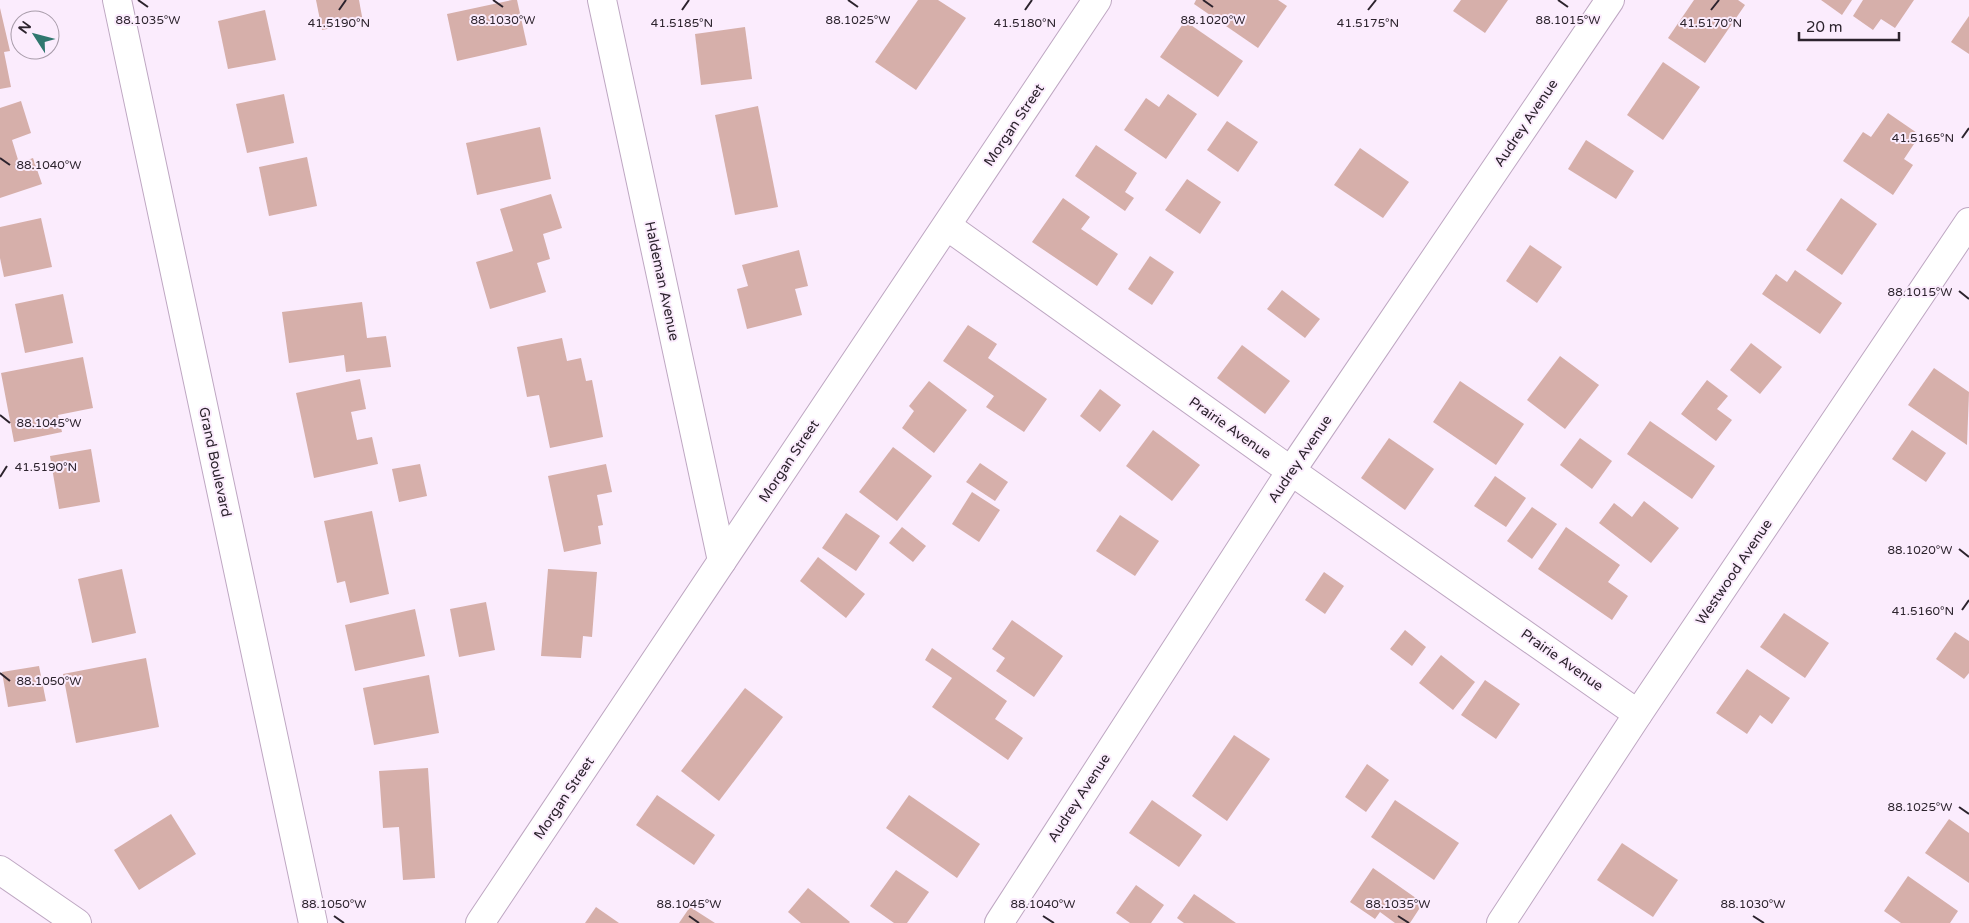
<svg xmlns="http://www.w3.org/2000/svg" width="1969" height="923" font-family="'Varela Round',sans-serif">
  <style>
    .building { fill: #d6afaa }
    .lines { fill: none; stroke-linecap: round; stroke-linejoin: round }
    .street-casing { stroke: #bea7c2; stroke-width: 30 }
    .secondary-casing { stroke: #bea7c2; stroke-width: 30 }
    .street { stroke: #fff; stroke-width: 28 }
    .secondary { stroke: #fff; stroke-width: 28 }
    .ticks { fill: none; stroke: #2c232d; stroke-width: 2 }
    .labels { text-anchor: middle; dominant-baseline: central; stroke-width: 4; stroke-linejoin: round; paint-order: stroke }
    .street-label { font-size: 14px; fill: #2c232d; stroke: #fbecfd }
    .ticks-label { font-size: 12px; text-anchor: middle; fill: #2c232d; stroke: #fbecfd; stroke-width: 4; stroke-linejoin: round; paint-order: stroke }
  </style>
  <rect width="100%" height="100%" fill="#fbecfd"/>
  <!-- building -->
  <g class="building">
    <path d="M316,0H359L363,22L322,30Z"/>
    <path d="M512,0H517L527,45L457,61L447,14Z"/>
    <path d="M918,0H938L966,18L916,90L875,62Z"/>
    <path d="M1196,0H1278L1287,6L1258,48L1194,4Z"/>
    <path d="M1461,0H1508L1485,33L1453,11Z"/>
    <path d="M1694,0H1738L1745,5L1705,63L1668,38Z"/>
    <path d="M1821,0H1852L1842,15Z"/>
    <path d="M1863,0H1914L1895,28L1881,19L1873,30L1853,16Z"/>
    <path d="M0,8L10,51L4,52L11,87L0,89Z"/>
    <path d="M265,10L276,60L228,69L218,21Z"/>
    <path d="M1969,16V54L1951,42Z"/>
    <path d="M1185,21L1243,61L1218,97L1160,57Z"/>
    <path d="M745,27L752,79L701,85L695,34Z"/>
    <path d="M1663,62L1700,87L1663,140L1627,115Z"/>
    <path d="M284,94L294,143L247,153L236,104Z"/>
    <path d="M1168,94L1197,114L1166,159L1124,130L1146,98L1159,107Z"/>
    <path d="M21,101L31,133L12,140L19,163L33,158L42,184L0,198V108Z"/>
    <path d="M758,106L778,207L735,215L715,115Z"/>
    <path d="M1888,113L1920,135L1904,159L1913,165L1893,195L1843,161L1863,132L1871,137Z"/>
    <path d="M1227,121L1258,142L1238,172L1207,150Z"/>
    <path d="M540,127L551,179L477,195L466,143Z"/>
    <path d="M1586,140L1634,171L1616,199L1568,169Z"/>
    <path d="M1096,145L1137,173L1125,192L1134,198L1125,211L1075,176Z"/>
    <path d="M1360,148L1409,182L1383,218L1334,185Z"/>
    <path d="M307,157L317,206L269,216L259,167Z"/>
    <path d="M1187,179L1221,202L1200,234L1165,210Z"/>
    <path d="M551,194L562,228L543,234L550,259L537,263L546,292L490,309L476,262L513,251L500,209Z"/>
    <path d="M1063,198L1090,217L1081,229L1118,254L1097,286L1032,242Z"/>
    <path d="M1841,198L1877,224L1842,275L1806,250Z"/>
    <path d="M41,218L52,267L4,277L0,258V227Z"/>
    <path d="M1530,245L1562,267L1537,303L1506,281Z"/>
    <path d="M799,250L808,286L795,289L802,315L747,329L737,289L748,286L742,265Z"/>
    <path d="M1150,256L1174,272L1152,305L1128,289Z"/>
    <path d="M1795,270L1842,303L1820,334L1762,294L1776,274L1787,282Z"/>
    <path d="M1282,290L1320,319L1305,338L1267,309Z"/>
    <path d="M63,294L73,343L25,353L15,304Z"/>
    <path d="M362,302L367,338L386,336L391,367L346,372L344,355L289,363L282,312Z"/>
    <path d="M968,325L997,344L988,358L1047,399L1024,432L986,407L994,396L943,361Z"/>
    <path d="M562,338L567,361L581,358L586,381L592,380L603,437L550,448L539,395L527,397L517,347Z"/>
    <path d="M1751,343L1782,367L1760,394L1730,370Z"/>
    <path d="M1242,345L1290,381L1265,414L1217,378Z"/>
    <path d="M1560,356L1599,385L1565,429L1527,400Z"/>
    <path d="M83,357L93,408L58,415L62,432L14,442L1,373Z"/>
    <path d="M1934,368L1969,392L1967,445L1908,405Z"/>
    <path d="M360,379L366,409L351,412L357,440L372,437L378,464L314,478L296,393Z"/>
    <path d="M1707,380L1728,396L1717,409L1732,420L1716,441L1681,414Z"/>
    <path d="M929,381L967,410L934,453L902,428L914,411L909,406Z"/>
    <path d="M1460,381L1524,424L1496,465L1433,422Z"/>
    <path d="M1100,389L1121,405L1100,432L1080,416Z"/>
    <path d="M1650,421L1715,466L1692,499L1627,454Z"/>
    <path d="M1153,430L1200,465L1172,501L1126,466Z"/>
    <path d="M1912,430L1946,453L1926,482L1892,459Z"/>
    <path d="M1389,438L1434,469L1405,510L1361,478Z"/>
    <path d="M1580,438L1612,461L1592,489L1560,465Z"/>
    <path d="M893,447L932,476L897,521L859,492Z"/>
    <path d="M91,449L100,502L59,509L50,456Z"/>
    <path d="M980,463L1008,482L995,501L966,482Z"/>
    <path d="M420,464L427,496L399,502L392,469Z"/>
    <path d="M606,464L612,492L597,495L603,525L598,526L601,544L564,552L548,476Z"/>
    <path d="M1495,476L1526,498L1506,527L1474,506Z"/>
    <path d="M972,492L1000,510L979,542L952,524Z"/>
    <path d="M1644,501L1679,528L1651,563L1599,523L1614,503L1632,517Z"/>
    <path d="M1532,507L1557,524L1532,559L1507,541Z"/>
    <path d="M372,511L389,594L350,603L345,581L337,583L324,521Z"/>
    <path d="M846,513L880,536L856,571L822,548Z"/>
    <path d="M1120,515L1159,541L1135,576L1096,551Z"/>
    <path d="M902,527L926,546L913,562L889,543Z"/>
    <path d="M1566,527L1620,565L1608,582L1628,596L1612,620L1538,569Z"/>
    <path d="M818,557L865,594L846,618L800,581Z"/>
    <path d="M122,569L136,633L92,643L78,579Z"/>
    <path d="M548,569L597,572L592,637L583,636L581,658L541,656Z"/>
    <path d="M1324,572L1344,586L1325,614L1305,600Z"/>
    <path d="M486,602L495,650L459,657L450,609Z"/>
    <path d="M415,609L425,656L355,671L345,625Z"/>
    <path d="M1784,613L1829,643L1805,678L1760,647Z"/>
    <path d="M1012,620L1063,656L1034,697L996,671L1005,658L992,649Z"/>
    <path d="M1405,630L1426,647L1412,666L1390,649Z"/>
    <path d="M1955,632L1969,641V673L1964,679L1936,659Z"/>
    <path d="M932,648L1007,701L995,719L1023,738L1008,760L932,707L952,678L925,660Z"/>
    <path d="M1441,655L1475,682L1453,710L1419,683Z"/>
    <path d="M146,658L159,727L76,743L63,674Z"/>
    <path d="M39,666L46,701L8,707L2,672Z"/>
    <path d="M1747,669L1790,698L1772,724L1760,715L1747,734L1716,713Z"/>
    <path d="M429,675L439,733L374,745L363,688Z"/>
    <path d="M1485,680L1520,704L1496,739L1461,715Z"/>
    <path d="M745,688L783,717L719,801L681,771Z"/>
    <path d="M1234,735L1270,759L1227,821L1192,796Z"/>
    <path d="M1367,764L1389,780L1366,812L1345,797Z"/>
    <path d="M428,768L435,878L403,880L399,827L383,828L379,771Z"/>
    <path d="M657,795L715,835L694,865L636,825Z"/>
    <path d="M909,795L980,844L957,878L886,828Z"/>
    <path d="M1152,800L1202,835L1179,867L1129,833Z"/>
    <path d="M1395,800L1459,843L1434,880L1371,837Z"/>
    <path d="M171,814L196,854L139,890L114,850Z"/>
    <path d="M1949,819L1969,833V883L1925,853Z"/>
    <path d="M1622,843L1678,880L1653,917L1597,880Z"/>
    <path d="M1373,868L1423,903L1410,923H1395L1380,912L1375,919L1350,902Z"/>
    <path d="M896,870L929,892L907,923H894L870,906Z"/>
    <path d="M1908,876L1958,911L1950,923H1901L1884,911Z"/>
    <path d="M1136,885L1164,905L1151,923H1130L1116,913Z"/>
    <path d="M808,888L850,922L849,923H801L788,912Z"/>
    <path d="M1194,894L1236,923H1184L1177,918Z"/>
    <path d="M596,907L619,923H585Z"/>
    <path d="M690,907L715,923H679Z"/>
  </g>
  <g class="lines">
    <defs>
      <g id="street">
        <path d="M117,0L313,923"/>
        <path d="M602,0L722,561"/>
        <path d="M947,226L1291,471L1638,714"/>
        <path d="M999,923L1291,471L1610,0"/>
        <path d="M1501,923L1638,714L1969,222"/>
      </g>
      <g id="secondary">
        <path d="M0,870L77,923"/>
        <path d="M480,923L1097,0"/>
      </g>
    </defs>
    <!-- street casing -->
    <use href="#street" class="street-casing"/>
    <!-- secondary casing -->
    <use href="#secondary" class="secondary-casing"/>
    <!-- street -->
    <use href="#street" class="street"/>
    <!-- secondary -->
    <use href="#secondary" class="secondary"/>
  </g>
  <!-- ticks -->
  <path class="ticks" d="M138,0L148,7M493,0L503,7M848,0L858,7M1203,0L1213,7M1558,0L1568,7M339,10L346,0M682,10L689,0M1025,10L1032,0M1368,10L1376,0M1711,10L1719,0M1962,138L1969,128M0,158L10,165M1959,291L1969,299M0,415L10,423M0,477L7,466M1959,549L1969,557M1962,610L1969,600M0,673L10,681M1959,807L1969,814M334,916L344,923M689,916L699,923M1043,916L1054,923M1398,916L1409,923M1753,916L1764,923"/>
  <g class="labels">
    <!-- street labels -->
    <g class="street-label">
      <text transform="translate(1526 123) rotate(-56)">Audrey Avenue</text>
      <text transform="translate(1014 125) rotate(-56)">Morgan Street</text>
      <text transform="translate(662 281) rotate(78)">Haldeman Avenue</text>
      <text transform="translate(1230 428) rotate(35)">Prairie Avenue</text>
      <text transform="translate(1300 459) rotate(-56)">Audrey Avenue</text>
      <text transform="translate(789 461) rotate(-56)">Morgan Street</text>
      <text transform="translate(215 462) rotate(78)">Grand Boulevard</text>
      <text transform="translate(1734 572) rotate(-56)">Westwood Avenue</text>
      <text transform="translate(1562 660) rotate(35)">Prairie Avenue</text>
      <text transform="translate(564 798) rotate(-56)">Morgan Street</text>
      <text transform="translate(1079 798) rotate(-57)">Audrey Avenue</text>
    </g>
  </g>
  <g class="ticks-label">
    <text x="148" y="24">88.1035°W</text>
    <text x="858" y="24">88.1025°W</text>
    <text x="503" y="24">88.1030°W</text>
    <text x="1213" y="24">88.1020°W</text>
    <text x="1568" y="24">88.1015°W</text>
    <text x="339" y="27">41.5190°N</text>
    <text x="682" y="27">41.5185°N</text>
    <text x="1025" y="27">41.5180°N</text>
    <text x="1368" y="27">41.5175°N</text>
    <text x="1711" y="27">41.5170°N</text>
    <text x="1923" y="142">41.5165°N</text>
    <text x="49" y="169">88.1040°W</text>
    <text x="1920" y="296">88.1015°W</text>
    <text x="49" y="427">88.1045°W</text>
    <text x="46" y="471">41.5190°N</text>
    <text x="1920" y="554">88.1020°W</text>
    <text x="1923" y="615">41.5160°N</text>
    <text x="49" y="685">88.1050°W</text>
    <text x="1920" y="811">88.1025°W</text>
    <text x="334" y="908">88.1050°W</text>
    <text x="689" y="908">88.1045°W</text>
    <text x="1043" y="908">88.1040°W</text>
    <text x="1398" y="908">88.1035°W</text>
    <text x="1753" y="908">88.1030°W</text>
  </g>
  <!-- north arrow -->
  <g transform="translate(35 35) rotate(306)"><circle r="24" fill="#fbecfd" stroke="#a89caa"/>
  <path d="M0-4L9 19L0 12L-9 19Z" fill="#30776f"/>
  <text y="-8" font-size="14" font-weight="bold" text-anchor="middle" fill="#2c232d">N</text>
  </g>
  <!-- scale -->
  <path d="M1799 32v8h100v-8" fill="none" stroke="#2c232d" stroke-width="2.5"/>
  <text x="1806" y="32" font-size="15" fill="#2c232d" stroke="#fbecfd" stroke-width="4" paint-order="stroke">20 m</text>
</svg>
